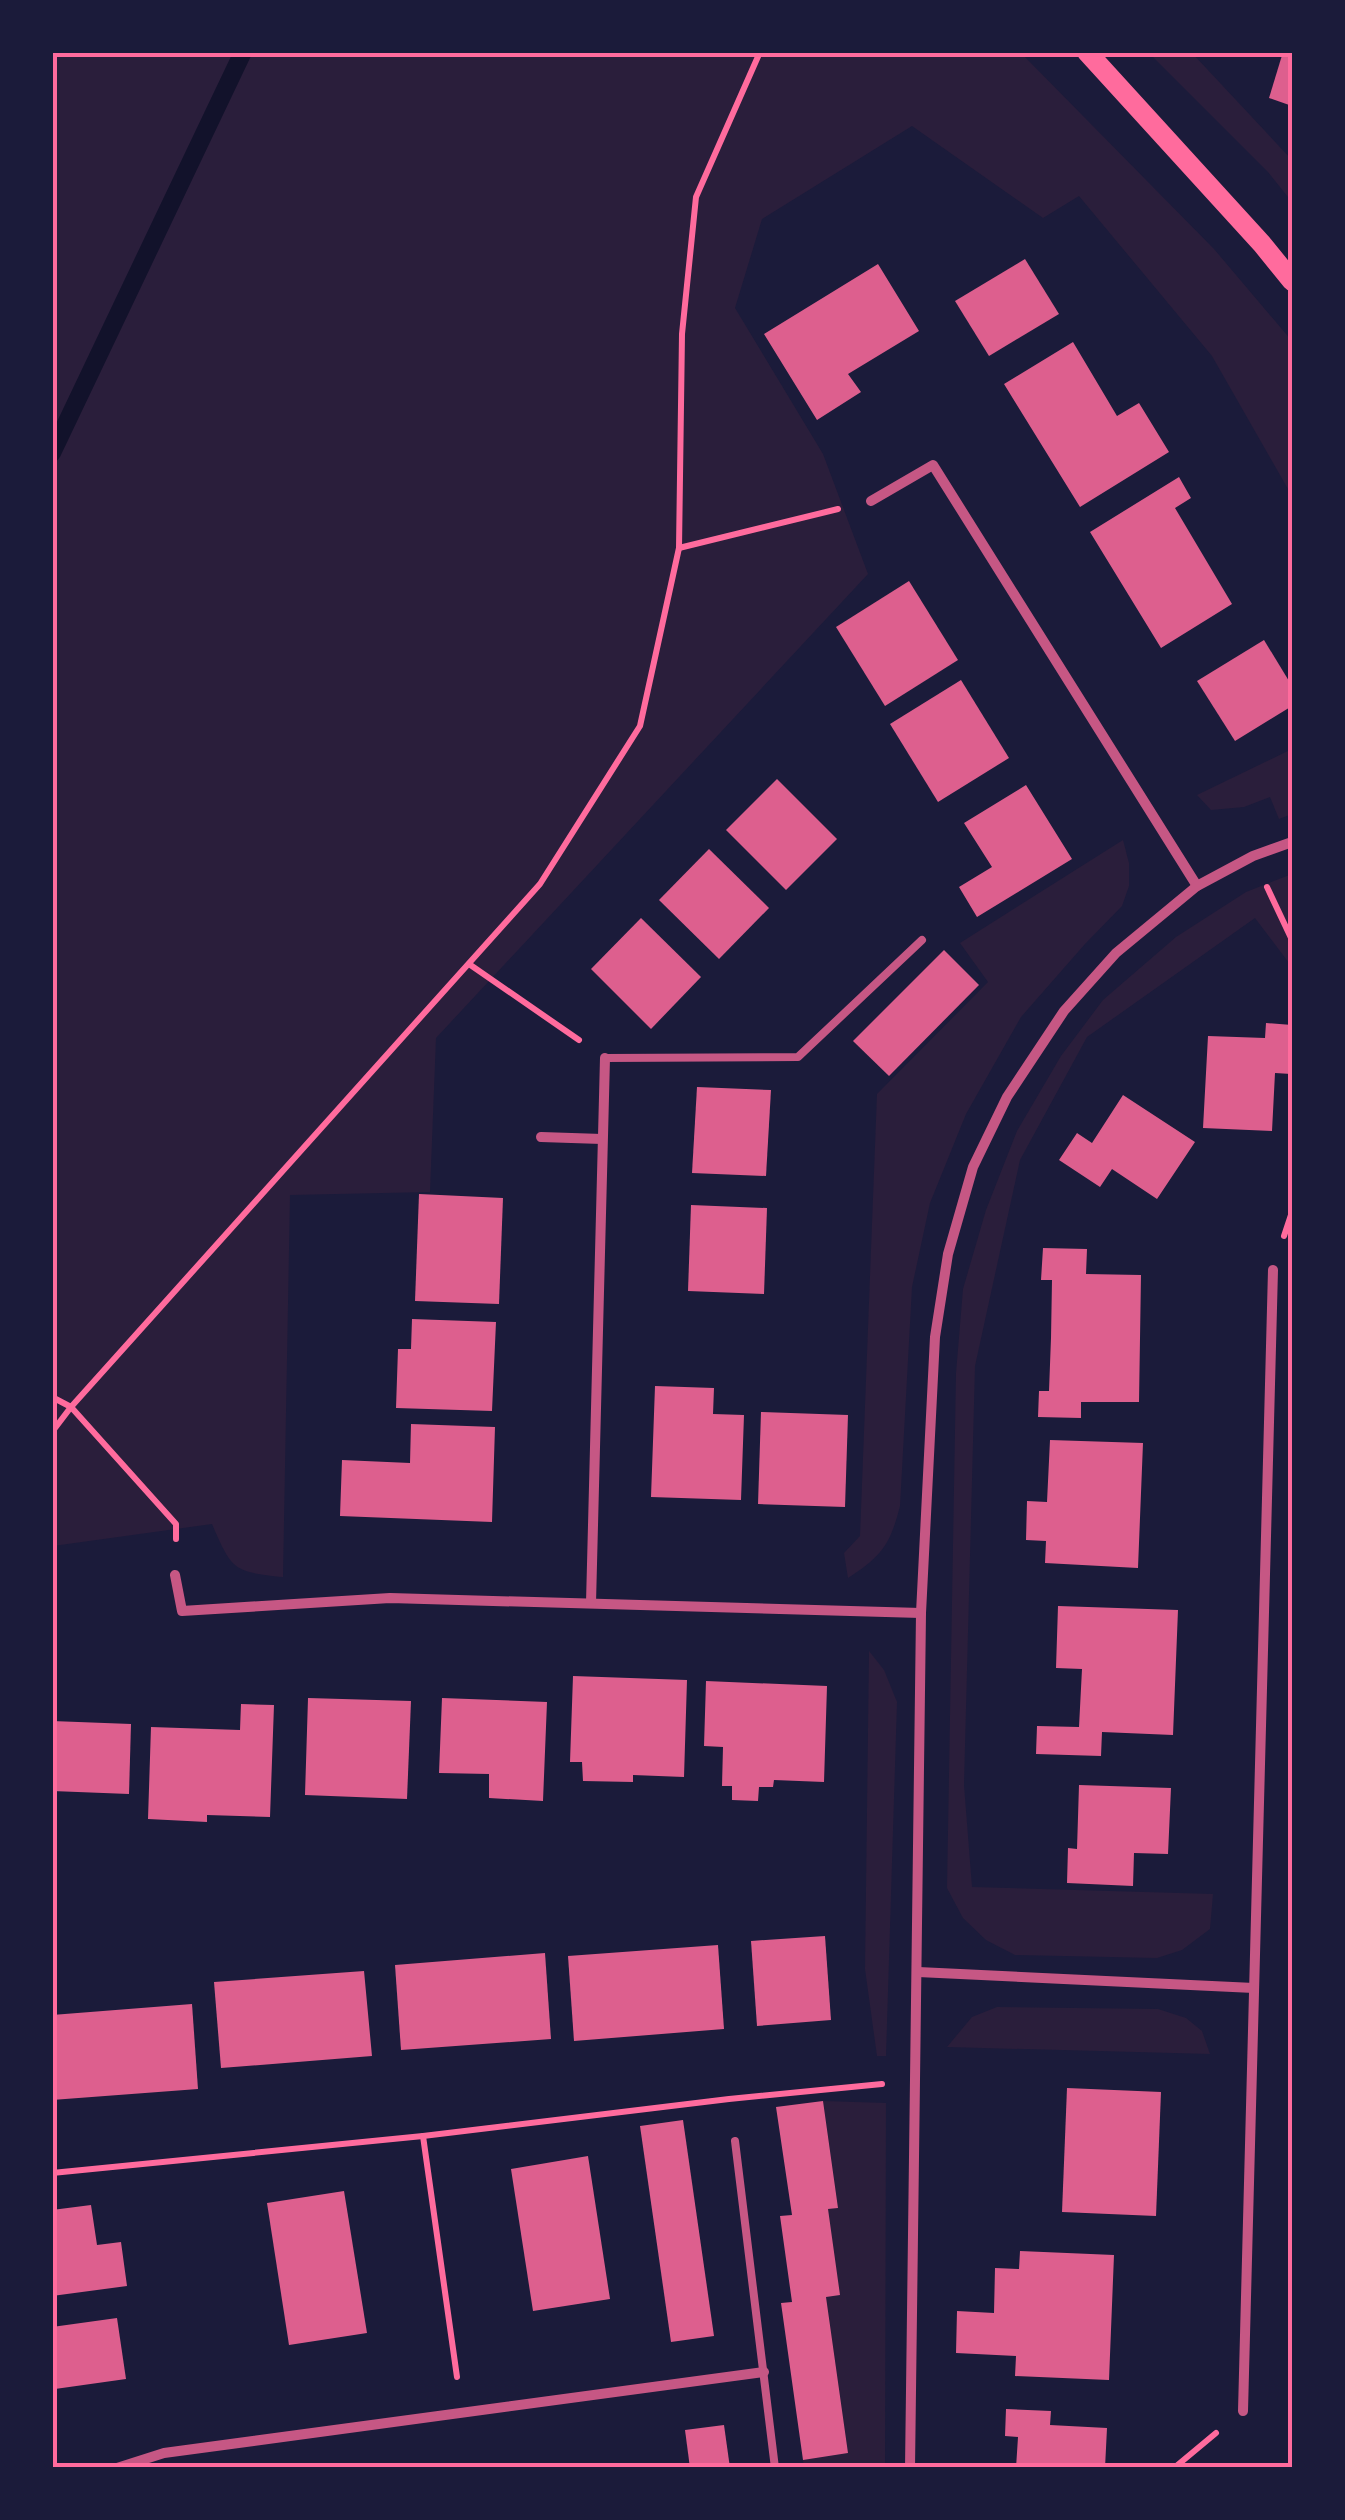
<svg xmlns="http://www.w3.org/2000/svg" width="1345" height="2520" font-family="Commissioner,sans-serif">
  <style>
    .green { fill: #2a1e3b }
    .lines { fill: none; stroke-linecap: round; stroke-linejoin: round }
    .stream { stroke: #12122b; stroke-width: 18 }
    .building { fill: #dd5f8e }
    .path { stroke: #ff6b9d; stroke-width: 6 }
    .service { stroke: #c65784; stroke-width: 8 }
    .minor { stroke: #c65784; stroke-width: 10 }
    .secondary { stroke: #ff6b9d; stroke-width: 20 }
    .neatline { fill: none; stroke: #ff6b9d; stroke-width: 4 }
  </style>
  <rect width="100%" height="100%" fill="#1b1b3a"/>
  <!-- green -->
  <g class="green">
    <path d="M52,53H1021L1214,249L1292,341V496L1212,356L1079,196L1043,218L912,126L762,219L735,308L823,454L868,574L436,1038L430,1192L290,1195L283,1577C233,1572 232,1570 212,1524L53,1546Z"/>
    <path d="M1149,53H1192L1292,160V202L1268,172Z"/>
    <path d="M1292,749V814L1279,819L1270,797L1244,807L1211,810L1197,795Z"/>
    <path d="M1123,840L1129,863V886L1122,906L1085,944L1021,1017L966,1114L930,1203L912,1287L900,1506C890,1545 882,1556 848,1578L844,1553L860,1536L877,1094L988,982L960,943Z"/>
    <path d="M1292,874V967L1255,918L1087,1037L1020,1160L975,1366L964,1785L972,1887L1213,1894L1210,1929L1182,1950L1157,1958L1015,1955L986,1940L963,1918L947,1888L956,1373L963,1289L986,1210L1017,1131L1061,1056L1103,1000L1176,937L1246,892Z"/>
    <path d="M869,1651L884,1670L897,1702L886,2056H877L865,1969Z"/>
    <path d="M997,2007L1158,2009L1186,2018L1202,2031L1210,2054L947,2047L972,2017Z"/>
    <path d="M823,2101L886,2103L885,2467H804L803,2460L848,2453L826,2297L828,2209L838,2208Z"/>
  </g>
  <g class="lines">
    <!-- stream -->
    <path class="stream" d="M52,453L243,52"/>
  </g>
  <!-- building -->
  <g class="building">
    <path d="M1283,52H1292V106L1269,98Z"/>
    <path d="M1025,259L1059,314L989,356L955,301Z"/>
    <path d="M878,264L919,331L848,374L861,392L817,420L764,334Z"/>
    <path d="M1073,342L1117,416L1139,403L1169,452L1080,507L1004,384Z"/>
    <path d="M1179,477L1191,498L1175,508L1232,604L1161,648L1090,532Z"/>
    <path d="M909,581L958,660L885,706L836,627Z"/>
    <path d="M1264,640L1292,686V706L1235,741L1197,681Z"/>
    <path d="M961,680L1009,758L938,802L890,724Z"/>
    <path d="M777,779L837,839L786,890L726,830Z"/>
    <path d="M1026,785L1072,859L977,917L959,887L992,867L964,823Z"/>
    <path d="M709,849L769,908L719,959L659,900Z"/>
    <path d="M641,918L701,977L651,1029L591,969Z"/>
    <path d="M944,950L979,985L889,1076L853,1041Z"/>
    <path d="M1266,1023L1292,1025L1291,1074L1275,1073L1272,1131L1203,1128L1208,1036L1265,1038Z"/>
    <path d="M697,1087L771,1090L766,1176L692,1173Z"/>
    <path d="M1123,1095L1195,1142L1157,1199L1112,1169L1100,1187L1059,1160L1077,1133L1092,1143Z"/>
    <path d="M419,1194L503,1198L499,1304L415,1301Z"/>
    <path d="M691,1205L767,1208L764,1294L688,1291Z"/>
    <path d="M1043,1248L1087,1249L1086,1274L1141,1275L1139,1402H1081V1418L1038,1417L1039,1391H1049L1051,1338L1052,1280H1041Z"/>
    <path d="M412,1319L496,1322L492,1411L396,1408L398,1349H411Z"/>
    <path d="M655,1386L714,1388L713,1414L744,1415L741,1500L651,1497Z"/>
    <path d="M761,1412L848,1415L845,1507L758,1504Z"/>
    <path d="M411,1424L495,1427L492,1522L340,1516L342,1460L410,1463Z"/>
    <path d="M1050,1440L1143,1443L1138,1568L1045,1563L1046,1541L1026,1540L1027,1501L1047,1502Z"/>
    <path d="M1058,1606L1178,1610L1173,1735L1102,1732L1101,1756L1036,1754L1037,1726L1079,1727L1082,1669L1056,1668Z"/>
    <path d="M573,1676L687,1680L684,1777L633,1775V1782L583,1781L582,1762H570Z"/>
    <path d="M706,1681L827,1686L824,1782L774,1780L773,1787H759L758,1801L732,1800V1786H722L723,1747L704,1746Z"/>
    <path d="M308,1698L411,1701L407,1799L305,1795Z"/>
    <path d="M442,1698L547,1702L543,1801L489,1798V1774L439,1773Z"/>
    <path d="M241,1704L274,1705L270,1817L207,1815V1822L148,1819L151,1727L240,1730Z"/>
    <path d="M52,1721L131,1724L129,1794L52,1791Z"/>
    <path d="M1079,1785L1171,1788L1168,1854L1134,1853L1133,1886L1067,1883L1068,1848L1077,1849Z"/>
    <path d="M825,1936L831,2020L757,2026L751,1941Z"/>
    <path d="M718,1945L724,2029L574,2041L568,1956Z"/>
    <path d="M545,1953L551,2039L401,2050L395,1965Z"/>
    <path d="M364,1971L372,2056L221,2068L214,1982Z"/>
    <path d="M192,2004L198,2089L52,2100V2015Z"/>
    <path d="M1067,2088L1161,2092L1156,2216L1062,2212Z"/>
    <path d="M823,2101L838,2208L828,2209L840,2295L826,2297L848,2453L803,2460L781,2303L792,2302L780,2216L792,2215L776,2107Z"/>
    <path d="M683,2120L714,2336L671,2342L640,2126Z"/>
    <path d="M588,2156L610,2299L533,2311L511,2169Z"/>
    <path d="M344,2191L367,2333L289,2345L267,2203Z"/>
    <path d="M91,2205L97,2245L121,2242L127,2286L52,2296V2210Z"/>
    <path d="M1020,2251L1114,2255L1109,2380L1015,2376L1016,2356L956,2353L957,2311L994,2313L995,2268L1019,2269Z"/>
    <path d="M117,2318L126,2379L55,2389L52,2364V2327Z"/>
    <path d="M1006,2409L1051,2411L1050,2425L1107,2428L1105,2468H1016L1018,2437L1005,2436Z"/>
    <path d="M724,2425L730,2468H690L685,2430Z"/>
  </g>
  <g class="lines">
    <!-- path -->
    <g class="path">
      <path d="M679,548L838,509"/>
      <path d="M1267,887L1292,940"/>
      <path d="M469,964L579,1040"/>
      <path d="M1284,1236L1292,1212"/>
      <path d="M52,1397L71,1407L176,1524V1539"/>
      <path d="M52,1432L71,1407L540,884L640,726L679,548L682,334L696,197L760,52"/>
      <path d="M423,2136L457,2377"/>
      <path d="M52,2173L423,2136L729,2099L882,2084"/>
      <path d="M1174,2468L1216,2433"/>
    </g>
    <!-- service -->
    <g class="service">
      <path d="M605,1058L798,1057L922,940"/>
      <path d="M735,2141L775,2468"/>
    </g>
    <!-- minor -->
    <g class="minor">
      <path d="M871,501L933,465L1197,886"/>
      <path d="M541,1137L602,1139"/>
      <path d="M175,1575L182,1611L390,1598L921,1613"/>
      <path d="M591,1603L605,1058"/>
      <path d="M918,1972L1254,1988"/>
      <path d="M1243,2411L1273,1270"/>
      <path d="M117,2468L164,2453L764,2372"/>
      <path d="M910,2468L921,1613L935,1337L948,1254L973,1167L1007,1097L1064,1011L1116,953L1197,886L1253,856L1292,842"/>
    </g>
    <!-- secondary -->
    <path class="secondary" d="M1087,52L1262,244L1292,281"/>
  </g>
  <!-- border -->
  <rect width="1345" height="2520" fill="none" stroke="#1b1b3a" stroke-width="110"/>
  <rect x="55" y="55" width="1235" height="2410" class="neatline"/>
</svg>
